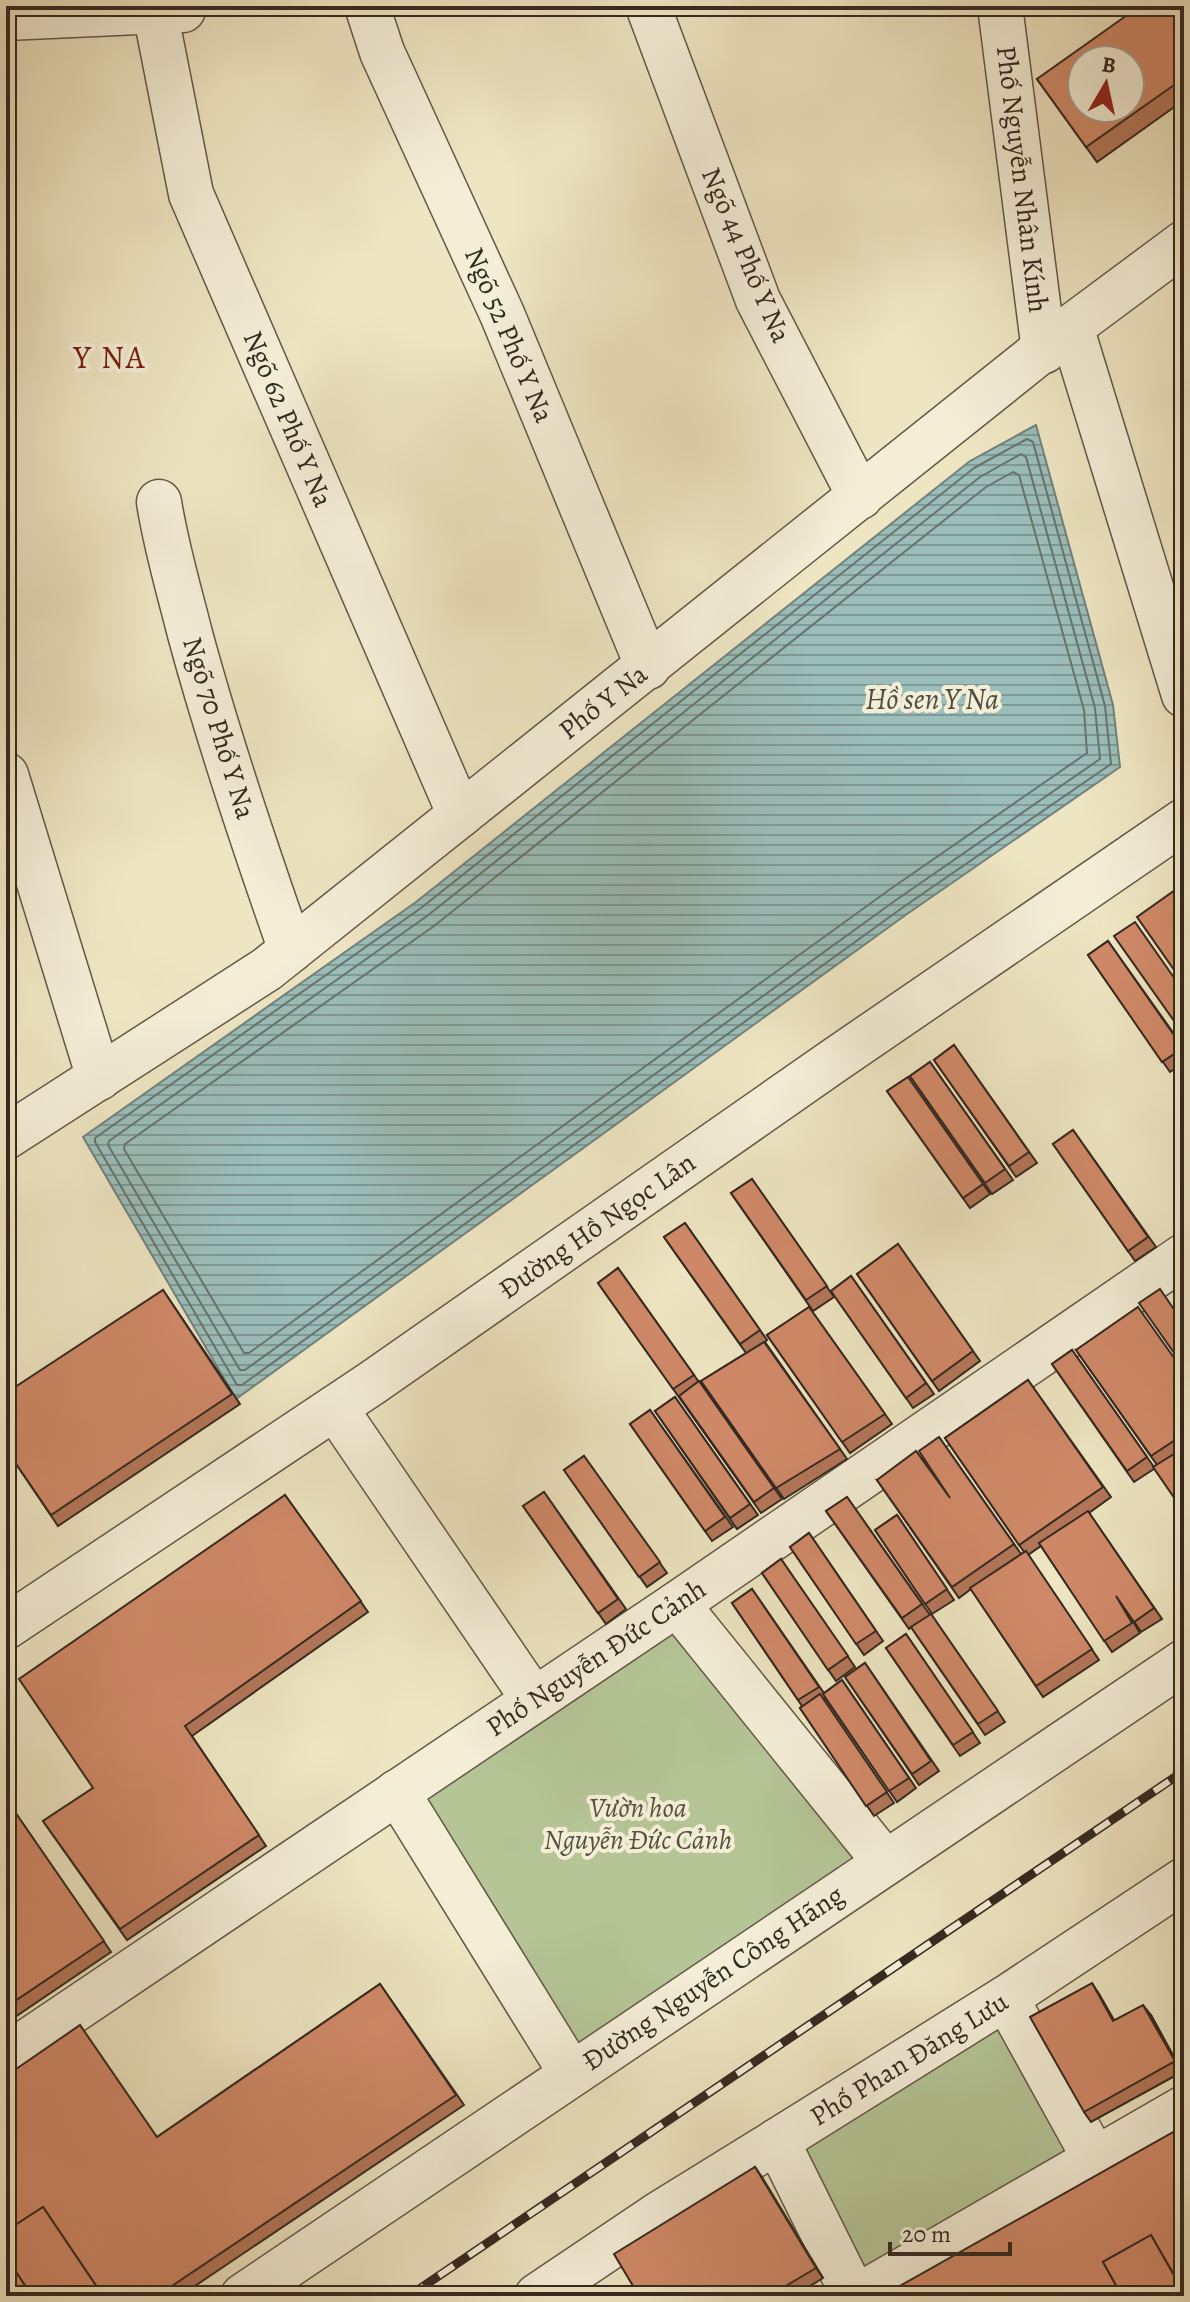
<svg xmlns="http://www.w3.org/2000/svg" width="1190" height="2302" font-family="Alegreya,serif">
  <style>
    .park { fill: #b5c596; stroke: #75775b; stroke-width: 2 }
    .water { fill: url(#water-rules); stroke: #72827c; stroke-width: 2 }
    .lines { fill: none; stroke-linecap: round; stroke-linejoin: round }
    .shore { stroke: #68746d; stroke-width: 2 }
    .minor-casing { stroke: #635848; stroke-width: 47 }
    .minor { stroke: #f4eed7; stroke-width: 44 }
    .rail-casing { stroke: #352920; stroke-width: 9 }
    .rail { stroke: #f4eed7; stroke-width: 6; stroke-dasharray: 18; stroke-linecap: butt }
    .wall { fill: #b37659; stroke: #352920; stroke-width: 2 }
    .shaded-wall { fill: #926049; stroke: #352920; stroke-width: 2 }
    .building { fill: #d08968; stroke: #352920; stroke-width: 2; fill-rule: evenodd }
    .labels { text-anchor: middle; dominant-baseline: central; stroke-width: 8; stroke-linejoin: round; paint-order: stroke }
    .street-label { font-size: 28px; fill: #352920; stroke: #f4eed7 }
    .park-label { font-size: 28px; font-style: italic; fill: #55503e; stroke: #f4eed7 }
    .water-label { font-size: 30px; font-style: italic; fill: #4e4e46; stroke: #f4eed7 }
    .quarter-label { font-size: 32px; letter-spacing: 2px; fill: #7a1f14; stroke: #f4eed7 }
  </style>
  <defs>
    <pattern id="water-rules" width="6" height="5" patternUnits="userSpaceOnUse" patternTransform="scale(2)"><rect width="6" height="5" fill="#9bbeba"/><path d="M0 2.5h6" fill="none" stroke="#7f9a97"/></pattern>
  </defs>
  <rect width="100%" height="100%" fill="#eee5c2"/>
  <filter id="stains"><feTurbulence type="fractalNoise" baseFrequency=".0025" numOctaves="4"/><feColorMatrix values="0 0 0 0 .2 0 0 0 0 .09 0 0 0 0 .02 0 0 0 .5 -.17"/></filter>
  <radialGradient id="worn" r=".72"><stop offset=".6" stop-color="#630" stop-opacity="0"/><stop offset="1" stop-color="#630" stop-opacity=".3"/></radialGradient>
  <!-- park -->
  <g class="park">
    <path d="M676,1613L868,1851L572,2048L416,1797Z"/>
    <path d="M1003,2013L1089,2153L868,2284L790,2140Z"/>
  </g>
  <!-- water -->
  <path class="water" d="M1036,425L1113,705L1120,767L907,914L236,1399L83,1137L416,902L970,461Z"/>
  <g class="lines">
    <!-- shore -->
    <g class="shore">
      <path d="M1027,439L1033,442L1105,706L1111,764L902,908L242,1385H237L95,1142V1138L421,908L974,468Z"/>
      <path d="M1021,454L1026,457L1095,708L1100,759L896,900L245,1370H240L108,1145L109,1141L427,916L980,477Z"/>
      <path d="M1013,472L1019,475L1084,710L1087,753L889,890L249,1353H244L124,1149L125,1144L434,926L986,487Z"/>
    </g>
    <defs>
      <g id="minor">
        <path d="M367,6L382,52L502,314L648,667"/>
        <path d="M648,6L758,300L860,497"/>
        <path d="M1000,6L1044,351"/>
        <path d="M155,11L191,194L460,815"/>
        <path d="M6,18L183,10"/>
        <path d="M1071,327L1184,695"/>
        <path d="M159,502C166,547 179,590 190,634C219,741 254,845 291,950"/>
        <path d="M6,775L99,1078"/>
        <path d="M6,1137L267,969L1071,327L1184,243"/>
        <path d="M335,1408L534,1700"/>
        <path d="M677,1604L885,1862"/>
        <path d="M6,1627L372,1383L835,1060L1184,821"/>
        <path d="M397,1792L571,2073"/>
        <path d="M1006,1998L1095,2159"/>
        <path d="M6,2056L677,1604L1184,1256"/>
        <path d="M243,2296L1184,1662"/>
        <path d="M537,2296L659,2214L777,2141"/>
        <path d="M854,2296L777,2141L1006,1998L1184,1880"/>
        <path d="M858,2296L1184,2108"/>
      </g>
    </defs>
    <!-- minor casing -->
    <use href="#minor" class="minor-casing"/>
    <!-- minor -->
    <use href="#minor" class="minor"/>
    <defs>
      <path id="rail" d="M409,2296L1184,1771"/>
    </defs>
    <!-- rail casing -->
    <use href="#rail" class="rail-casing"/>
    <!-- rail -->
    <use href="#rail" class="rail"/>
  </g>
  <!-- wall -->
  <g class="wall">
    <path d="M1184,6V100L1097,162L1037,79Z"/>
    <path d="M1108,941L1184,1048V1063L1170,1072L1088,955Z"/>
    <path d="M954,1045L1037,1163L1016,1177L934,1060Z"/>
    <path d="M930,1062L1013,1180L992,1194L910,1076Z"/>
    <path d="M908,1077L990,1194L970,1208L887,1091Z"/>
    <path d="M1073,1130L1156,1247L1135,1261L1053,1144Z"/>
    <path d="M752,1179L834,1297L813,1311L731,1193Z"/>
    <path d="M685,1223L767,1340L765,1342L847,1459L784,1499L701,1381L746,1353L664,1237Z"/>
    <path d="M898,1244L980,1361L939,1391L857,1274Z"/>
    <path d="M618,1268L782,1499L761,1513L598,1283Z"/>
    <path d="M851,1276L934,1394L913,1408L831,1291Z"/>
    <path d="M163,1290L240,1404L58,1526L6,1449Z"/>
    <path d="M809,1307L892,1424L850,1453L767,1335Z"/>
    <path d="M1072,1350L1154,1467L1157,1465L1076,1350L1184,1372V1464L1177,1454L1134,1482L1052,1364Z"/>
    <path d="M1028,1380L1111,1497L1089,1513L1162,1619L1141,1632L1125,1608L1140,1633L1112,1652L1041,1546L1028,1555L1099,1660L1043,1697L971,1589L959,1598L877,1480L950,1498L939,1437L1021,1554L1024,1552L945,1438Z"/>
    <path d="M675,1397L758,1515L737,1529L655,1411Z"/>
    <path d="M650,1410L733,1527L712,1541L630,1424Z"/>
    <path d="M584,1456L667,1573L647,1587L564,1470Z"/>
    <path d="M544,1492L626,1609L606,1624L523,1506Z"/>
    <path d="M285,1495L368,1612L192,1736L266,1846L127,1940L43,1821L93,1788Z"/>
    <path d="M847,1497L930,1615L931,1614L1005,1722L985,1735L911,1627L909,1629L826,1511Z"/>
    <path d="M897,1515L954,1600L932,1614L875,1530Z"/>
    <path d="M809,1533L883,1641L864,1655L790,1547Z"/>
    <path d="M781,1559L855,1667L836,1681L762,1573Z"/>
    <path d="M752,1589L824,1693L842,1680L916,1788L897,1802L825,1698L823,1699L894,1803L874,1816L800,1708L802,1706L732,1603Z"/>
    <path d="M906,1634L980,1743L960,1756L886,1648Z"/>
    <path d="M865,1663L939,1771L919,1785L845,1677Z"/>
    <path d="M6,1799L111,1952L6,2023Z"/>
    <path d="M380,1984L464,2105L180,2296H6L157,2137Z"/>
    <path d="M1099,1994L1114,2021L1151,2015L1182,2072L1091,2122L1084,2112Z"/>
    <path d="M755,2167L823,2278L794,2296H639Z"/>
  </g>
  <!-- shaded-wall -->
  <g class="shaded-wall">
    <path d="M1092,1983L1099,1994L1121,2032L1113,2021Z"/>
    <path d="M1143,2005L1151,2015L1182,2072L1175,2061Z"/>
    <path d="M755,2167L762,2177L823,2278L816,2268Z"/>
  </g>
  <!-- building -->
  <g class="building">
    <path d="M1140,6H1184V78L1086,147L1037,79ZM1082,60H1130V108H1082Z"/>
    <path d="M1178,888L1184,897V984L1137,917Z"/>
    <path d="M1135,922L1184,992V1035L1114,936Z"/>
    <path d="M1108,941L1183,1048L1162,1062L1088,955Z"/>
    <path d="M954,1045L1029,1152L1009,1166L934,1060Z"/>
    <path d="M930,1062L1005,1169L985,1183L910,1076Z"/>
    <path d="M908,1077L983,1184L963,1198L887,1091Z"/>
    <path d="M1073,1130L1148,1237L1128,1251L1053,1144Z"/>
    <path d="M752,1179L827,1286L806,1300L731,1193Z"/>
    <path d="M685,1223L760,1330L740,1344L664,1237Z"/>
    <path d="M898,1244L973,1351L932,1381L857,1274Z"/>
    <path d="M618,1268L694,1375L673,1389L598,1283Z"/>
    <path d="M851,1276L926,1383L906,1398L831,1291Z"/>
    <path d="M1160,1289L1184,1324V1367L1139,1303Z"/>
    <path d="M163,1290L232,1394L51,1515L6,1449V1393Z"/>
    <path d="M809,1307L885,1414L842,1442L767,1335Z"/>
    <path d="M1138,1307L1184,1372V1434L1151,1456L1076,1350Z"/>
    <path d="M764,1342L840,1449L776,1488L701,1381Z"/>
    <path d="M1072,1350L1147,1457L1127,1471L1052,1364Z"/>
    <path d="M1028,1380L1103,1487L1019,1545L945,1438Z"/>
    <path d="M699,1381L774,1488L754,1502L679,1396Z"/>
    <path d="M675,1397L750,1504L730,1518L655,1411Z"/>
    <path d="M650,1410L725,1517L705,1531L630,1424Z"/>
    <path d="M939,1437L1014,1544L952,1587L877,1480L916,1451L950,1498L919,1451Z"/>
    <path d="M1184,1446V1464L1175,1452Z"/>
    <path d="M1174,1454L1184,1469V1512L1153,1467Z"/>
    <path d="M584,1456L660,1562L639,1577L564,1470Z"/>
    <path d="M544,1492L618,1599L598,1613L523,1506Z"/>
    <path d="M285,1495L361,1601L185,1726L259,1835L120,1929L43,1821L93,1788L19,1679Z"/>
    <path d="M847,1497L922,1604L902,1618L826,1511Z"/>
    <path d="M1088,1511L1154,1608L1134,1622L1116,1596L1132,1623L1104,1641L1039,1543Z"/>
    <path d="M897,1515L947,1589L925,1604L875,1530Z"/>
    <path d="M809,1533L876,1631L856,1644L790,1547Z"/>
    <path d="M1026,1551L1092,1649L1036,1686L970,1588Z"/>
    <path d="M781,1559L848,1656L828,1670L762,1573Z"/>
    <path d="M752,1589L819,1687L798,1700L732,1603Z"/>
    <path d="M931,1614L998,1711L978,1724L911,1627Z"/>
    <path d="M906,1634L973,1732L953,1745L886,1648Z"/>
    <path d="M865,1663L931,1761L912,1774L845,1677Z"/>
    <path d="M842,1680L909,1778L889,1791L823,1694Z"/>
    <path d="M820,1694L887,1792L866,1806L800,1708Z"/>
    <path d="M6,1799L104,1941L6,2007Z"/>
    <path d="M1092,1983L1113,2021L1143,2005L1175,2061L1084,2112L1030,2017Z"/>
    <path d="M380,1984L456,2095L157,2296H103L43,2207L6,2231V2076L80,2025L157,2137Z"/>
    <path d="M1184,2126V2292L1151,2235L1103,2262L1122,2296H882Z"/>
    <path d="M755,2167L816,2268L769,2296H639L614,2254Z"/>
    <path d="M43,2207L103,2296H32L6,2257V2231Z"/>
    <path d="M1151,2235L1184,2293V2296H1122L1103,2262Z"/>
    <path d="M6,2257L32,2296H6Z"/>
  </g>
  <g class="labels">
    <!-- street labels -->
    <g class="street-label">
      <text transform="translate(1022 179) rotate(83)">Phố Nguyễn Nhân Kính</text>
      <text transform="translate(746 255) rotate(67)">Ngõ 44 Phố Y Na</text>
      <text transform="translate(509 335) rotate(67)">Ngõ 52 Phố Y Na</text>
      <text transform="translate(288 419) rotate(67)">Ngõ 62 Phố Y Na</text>
      <text transform="translate(603 702) rotate(-38)">Phố Y Na</text>
      <text transform="translate(219 728) rotate(73)">Ngõ 70 Phố Y Na</text>
      <text transform="translate(597 1226) rotate(-35)">Đường Hồ Ngọc Lân</text>
      <text transform="translate(596 1658) rotate(-34)">Phố Nguyễn Đức Cảnh</text>
      <text transform="translate(713 1978) rotate(-34)">Đường Nguyễn Công Hãng</text>
      <text transform="translate(909 2059) rotate(-32)">Phố Phan Đăng Lưu</text>
    </g>
    <!-- park labels -->
    <g class="park-label">
      <text x="638" y="1808">Vườn hoa<tspan x="638" dy="32">Nguyễn Đức Cảnh</tspan></text>
    </g>
    <!-- water labels -->
    <g class="water-label">
      <text x="932" y="699">Hồ sen Y Na</text>
    </g>
    <!-- quarter labels -->
    <g class="quarter-label">
      <text x="110" y="357">Y NA</text>
    </g>
  </g>
  <!-- margin -->
  <rect width="1190" height="2302" fill="none" stroke="#eee5c2" stroke-width="32"/>
  <rect x="8" y="8" width="1174" height="2286" fill="none" stroke="#352920" stroke-width="4"/>
  <rect x="16" y="16" width="1158" height="2270" fill="none" stroke="#352920" stroke-width="2"/>
  <!-- north arrow -->
  <g transform="translate(1106 84) rotate(9)"><circle r="38" fill="#f4eed7" stroke="#a89f8e" stroke-width="2"/>
  <path d="M0-6L14 30L0 20L-14 30Z" fill="#8f2418"/>
  <text y="-12" font-size="22" font-weight="bold" text-anchor="middle" fill="#352920">B</text>
  </g>
  <!-- scale -->
  <path d="M890 2242v12h120v-12" fill="none" stroke="#352920" stroke-width="4"/>
  <text x="902" y="2242" font-size="24" fill="#352920" stroke="#f4eed7" stroke-width="6" paint-order="stroke">20 m</text>
  <rect width="100%" height="100%" filter="url(#stains)"/>
  <rect width="100%" height="100%" fill="url(#worn)"/>
</svg>
